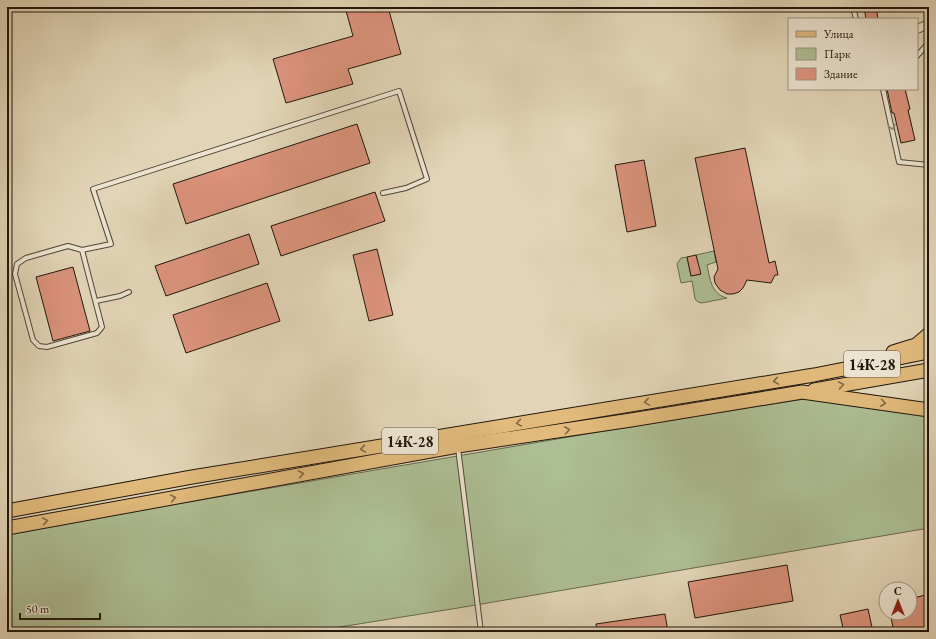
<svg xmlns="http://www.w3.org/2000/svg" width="936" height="639" font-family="'EB Garamond',serif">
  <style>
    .green { fill: #adbe94; stroke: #666a50 }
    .building { fill: #db937c; stroke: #20170c }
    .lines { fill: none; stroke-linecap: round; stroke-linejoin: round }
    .lane-casing { stroke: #504637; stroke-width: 6 }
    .street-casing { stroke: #504637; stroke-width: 10 }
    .primary-casing { stroke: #20170c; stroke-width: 15 }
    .lane { stroke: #ece4d0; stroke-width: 4 }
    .street { stroke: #ece4d0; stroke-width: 8 }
    .primary { stroke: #e1ba7c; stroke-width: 13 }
    .oneway { stroke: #908878 }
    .oneway2 { stroke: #806844 }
    .labels { text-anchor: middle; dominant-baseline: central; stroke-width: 3.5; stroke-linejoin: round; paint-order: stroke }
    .shield { fill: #ece4d0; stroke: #5d5447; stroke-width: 1 }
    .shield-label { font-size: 15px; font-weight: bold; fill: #20170c }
  </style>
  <rect width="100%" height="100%" fill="#e2d5b7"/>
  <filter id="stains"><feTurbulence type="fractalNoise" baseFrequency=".005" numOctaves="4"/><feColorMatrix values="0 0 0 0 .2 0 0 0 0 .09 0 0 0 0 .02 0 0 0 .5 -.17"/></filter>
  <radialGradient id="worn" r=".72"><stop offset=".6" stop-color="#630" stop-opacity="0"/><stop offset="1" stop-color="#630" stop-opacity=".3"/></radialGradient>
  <!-- green -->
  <g class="green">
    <path d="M714,251L716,262L707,265C710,279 711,294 727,298L702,303L698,302L695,299L692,281L681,283L677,264L681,258L687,257L691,276L700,274L696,255Z"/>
    <path d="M810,398L929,416V528L458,608L309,632H7V533L592,433Z"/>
  </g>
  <!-- building -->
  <g class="building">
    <path d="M345,7H388L401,54L348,69L353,84L286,103L273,59L353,36Z"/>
    <path d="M864,7H876L878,19H866Z"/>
    <path d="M887,89H905L910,109L908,110L915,140L901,143L894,113H892Z"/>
    <path d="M357,124L370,163L186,224L173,184Z"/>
    <path d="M745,148L769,263L775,261L778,275H775L771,283L747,280L743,288L739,292L733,294H727L720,290L715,283L714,277L718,269L695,158Z"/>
    <path d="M644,160L656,226L627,232L615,165Z"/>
    <path d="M375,192L385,221L281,256L271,226Z"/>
    <path d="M249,234L259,264L166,296L155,266Z"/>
    <path d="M377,249L393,315L369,321L353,255Z"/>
    <path d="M696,255L701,274L691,276L687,257Z"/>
    <path d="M73,267L90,331L53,341L36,277Z"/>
    <path d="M267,283L280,321L186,353L173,315Z"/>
    <path d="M787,565L793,601L695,618L688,582Z"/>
    <path d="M929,594V632H894L890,613H910V599Z"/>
    <path d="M868,609L873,632H844L840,615Z"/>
    <path d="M665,614L668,632H597L596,624Z"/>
  </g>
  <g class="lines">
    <defs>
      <g id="lane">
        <path d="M853,7L856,19"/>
        <path d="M917,56L929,42"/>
        <path d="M883,89L899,162L929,165"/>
        <path d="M82,250L102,327L97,333L47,347L39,346L33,340L15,274L17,264L26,258L68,246L82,250L111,244L93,189L399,91L427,179L406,188L383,193"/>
        <path d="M96,301L120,296L129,292"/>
        <path d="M458,448L481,632"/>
      </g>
      <path id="street" d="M917,29L929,24"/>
      <g id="primary">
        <path d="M893,352L916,345L929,334"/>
        <path d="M814,390L929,370"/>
        <path d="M7,511L192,477L814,375L929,352"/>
        <path d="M7,528L458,446L631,420L802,392L929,410"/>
      </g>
    </defs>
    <!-- lane casing -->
    <use href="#lane" class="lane-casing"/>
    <!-- street casing -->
    <use href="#street" class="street-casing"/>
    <!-- primary casing -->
    <use href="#primary" class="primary-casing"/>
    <!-- lane -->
    <use href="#lane" class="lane"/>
    <!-- street -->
    <use href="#street" class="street"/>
    <!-- primary -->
    <use href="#primary" class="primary"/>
  </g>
  <!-- one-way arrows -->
  <defs><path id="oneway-chevron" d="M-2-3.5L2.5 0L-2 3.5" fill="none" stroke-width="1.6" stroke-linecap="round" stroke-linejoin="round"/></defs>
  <use class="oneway" href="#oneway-chevron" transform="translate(892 127) rotate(77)"/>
  <g class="oneway2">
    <use href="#oneway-chevron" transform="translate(776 381) rotate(171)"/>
    <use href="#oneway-chevron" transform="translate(841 385) rotate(-10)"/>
    <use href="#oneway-chevron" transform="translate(647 402) rotate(171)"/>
    <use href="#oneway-chevron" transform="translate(883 403) rotate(8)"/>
    <use href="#oneway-chevron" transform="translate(519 423) rotate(171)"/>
    <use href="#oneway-chevron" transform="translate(567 430) rotate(-8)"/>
    <use href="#oneway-chevron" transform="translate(363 449) rotate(171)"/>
    <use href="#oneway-chevron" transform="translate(301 474) rotate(-10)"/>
    <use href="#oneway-chevron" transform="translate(173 498) rotate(-10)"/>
    <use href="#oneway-chevron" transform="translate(45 521) rotate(-10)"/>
  </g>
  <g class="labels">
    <!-- shield labels -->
    <g class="shield">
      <rect x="844" y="351" width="56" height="26" rx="3"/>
      <rect x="382" y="428" width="56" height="26" rx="3"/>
    </g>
    <g class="shield-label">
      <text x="872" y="364">14К-28</text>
      <text x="410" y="441">14К-28</text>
    </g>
  </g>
  <!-- margin -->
  <rect width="936" height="639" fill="none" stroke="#e2d5b7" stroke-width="24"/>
  <rect x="8" y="8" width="920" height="623" fill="none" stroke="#20170c" stroke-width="2"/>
  <rect x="12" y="12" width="912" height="615" fill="none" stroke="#20170c"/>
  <!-- legend -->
  <rect x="788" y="18" width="130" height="72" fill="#ece4d0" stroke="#9a9282"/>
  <rect x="796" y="31" width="20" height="6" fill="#e1ba7c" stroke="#9a9282"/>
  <text x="824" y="38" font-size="12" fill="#20170c">Улица</text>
  <rect x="796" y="48" width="20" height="12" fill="#adbe94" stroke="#9a9282"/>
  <text x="824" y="58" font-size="12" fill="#20170c">Парк</text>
  <rect x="796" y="68" width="20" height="12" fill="#db937c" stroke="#9a9282"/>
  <text x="824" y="78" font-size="12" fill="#20170c">Здание</text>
  <!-- north arrow -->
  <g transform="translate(898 601)"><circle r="19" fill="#ece4d0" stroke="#9a9282"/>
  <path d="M0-3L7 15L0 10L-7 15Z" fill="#8f2418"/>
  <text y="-6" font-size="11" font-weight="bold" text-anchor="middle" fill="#20170c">С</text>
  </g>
  <!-- scale -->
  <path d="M20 613v6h80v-6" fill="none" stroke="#20170c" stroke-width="2"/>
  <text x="26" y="613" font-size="12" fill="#20170c" stroke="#ece4d0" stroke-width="3" paint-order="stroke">50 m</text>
  <rect width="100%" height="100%" filter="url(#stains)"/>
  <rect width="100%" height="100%" fill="url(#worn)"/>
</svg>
